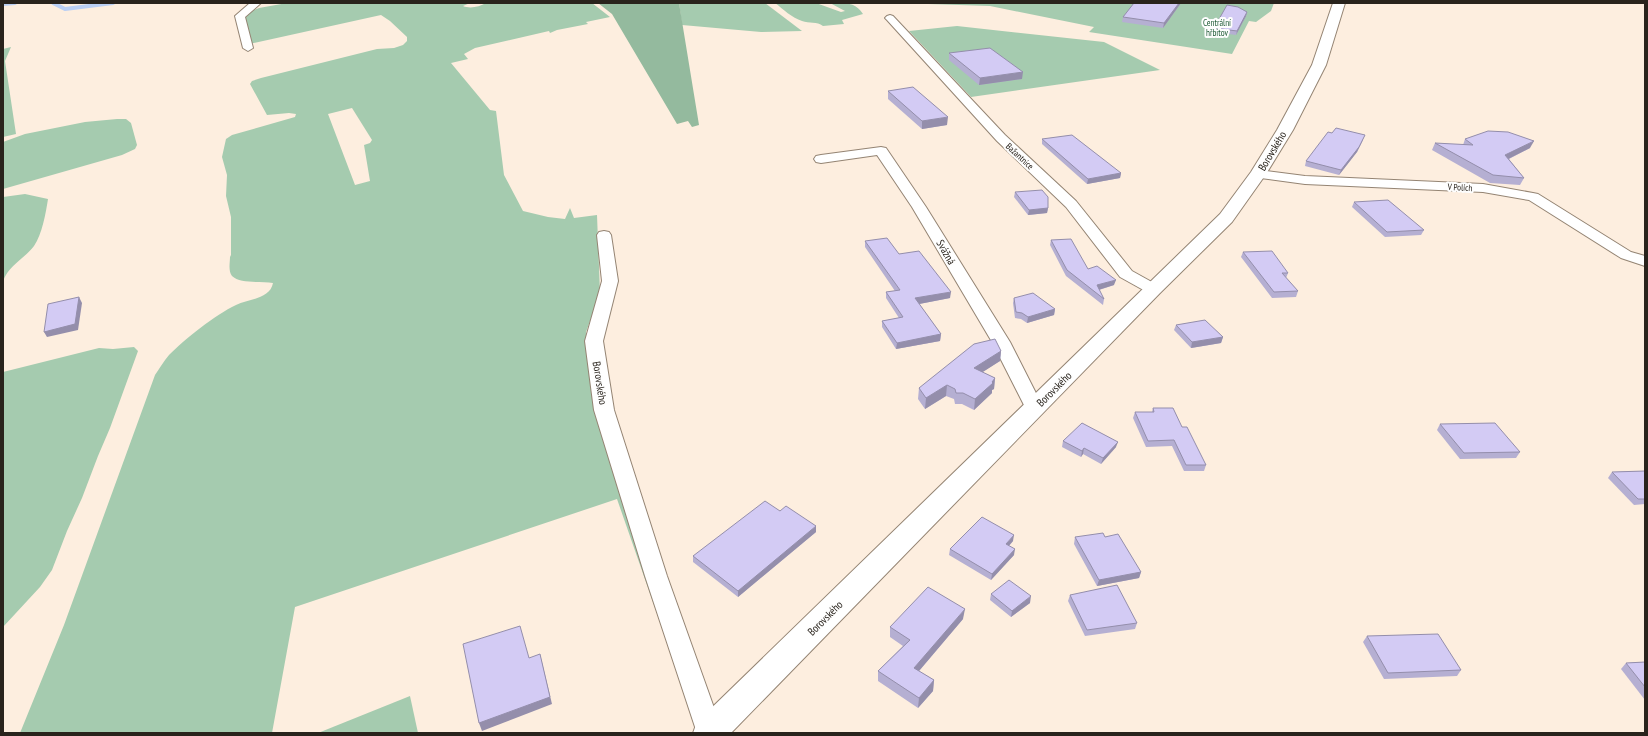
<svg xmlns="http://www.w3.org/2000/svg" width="1648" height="736" font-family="'PT Sans Narrow',sans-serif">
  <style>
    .green { fill: #a5cbaf; fill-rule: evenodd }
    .forest { fill: #94ba9e }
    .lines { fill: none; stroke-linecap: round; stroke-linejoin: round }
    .stream { stroke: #bacff4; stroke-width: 4 }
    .street-casing { stroke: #948473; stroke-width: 2 }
    .secondary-casing { stroke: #948473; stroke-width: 2 }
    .street { fill: #fff; fill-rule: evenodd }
    .secondary { fill: #fff; fill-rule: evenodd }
    .wall { fill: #b5afd2 }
    .shaded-wall { fill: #948eab }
    .building { fill: #d3cbf4; stroke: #948eab }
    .labels { text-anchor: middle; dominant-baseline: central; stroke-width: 4; stroke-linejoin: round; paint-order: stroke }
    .far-park-label { font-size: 9px; fill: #1e5a35; stroke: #fefefe }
    .far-street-label { font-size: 9px; fill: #29231c; stroke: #fefefe }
    .street-label { font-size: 11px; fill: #29231c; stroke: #fefefe }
  </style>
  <rect width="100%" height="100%" fill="#fdeedf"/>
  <!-- green -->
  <g class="green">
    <path d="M287,3H470L463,6C470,9 479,7 486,3H592L610,17L586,22L588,24L557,30L550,33L549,31L475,48L464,54L468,59L451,63L490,110L496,111L504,175L523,211L548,217L565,219L570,208L574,218L597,215L600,293L586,332L595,407L662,628L617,499L295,607L272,733H20L64,625L155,375C159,369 164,361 169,355C185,339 215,315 236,305C249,299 270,299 273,283C262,281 240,284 232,276C228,271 230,262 230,257L231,255V217L226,196L227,175L222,157L226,139L232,135L295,117L296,114L289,113L267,115L250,84L252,81L261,78L377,49L394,48L403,45L407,41V37L390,21L381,15L249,44L248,28L240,22L243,14L259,8ZM352,108L372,140L370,143L364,145L370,181L355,185L328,114Z"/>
    <path d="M679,3H765L802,31L761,32L682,25Z"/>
    <path d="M775,3H816L841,12L845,11L830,3C844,3 855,1 863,14L842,20L844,24L823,26C817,21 809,24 802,21C792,18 783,9 775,3Z"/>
    <path d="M897,3H1274L1271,11L1256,22L1249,21L1232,54L1089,32L1094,27L990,6Z"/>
    <path d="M957,26L1104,42L1160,70L971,97L909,31Z"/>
    <path d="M11,47L5,61L16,134L3,137V49Z"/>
    <path d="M117,119H126L131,123L137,145L135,149L122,155L3,189V142L25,134L85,122Z"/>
    <path d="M25,194L48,199C46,212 42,235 34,246C24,259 9,265 3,281V197Z"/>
    <path d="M134,347L138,351L110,428L98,456L82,498L67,531L52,570L40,587L3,627V372L99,348L113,349Z"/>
    <path d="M410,696L418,733H318Z"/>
  </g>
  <!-- forest -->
  <path class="forest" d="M598,3H679L699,125L692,127L688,121L677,124L612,14Z"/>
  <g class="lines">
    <!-- stream -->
    <g class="stream">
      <path d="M53,3L65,9L113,3"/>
      <path d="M3,4L15,3"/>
    </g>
    <defs>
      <g id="street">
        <path d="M250,3H261L245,17L253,48L248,51L243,48L235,16Z"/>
        <path d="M890,15L893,16L1005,135L1076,201L1132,271L1159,286L1161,289L1159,292L1153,294L1147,292L1120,277L1066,207L997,141L887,20L885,18L887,16Z"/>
        <path d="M881,147L886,148L926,207L1010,342L1044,409L1042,413L1035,415L1028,413L1026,409L992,342L912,207L877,155L821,163L816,162L814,159L816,156L821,155Z"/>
        <path d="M1258,170L1305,176L1483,184L1533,193L1538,194L1631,252L1645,256V266L1621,258L1529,200L1483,192L1305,184L1253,177L1251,174L1253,171Z"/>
        <path d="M604,231L609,232L611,235L618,281L603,341L614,410L667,576L723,733H697L645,576L594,410L585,341L602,281L597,235L599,232Z"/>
      </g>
      <path id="secondary" d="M1333,3H1345L1326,65L1293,130L1266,174L1232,222L1160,293L731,733H693L697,722L1220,214L1251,172L1277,130L1312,65Z"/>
    </defs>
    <!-- street casing -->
    <use href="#street" class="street-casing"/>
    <!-- secondary casing -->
    <use href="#secondary" class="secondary-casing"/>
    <!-- street -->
    <use href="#street" class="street"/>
    <!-- secondary -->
    <use href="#secondary" class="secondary"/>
  </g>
  <!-- wall -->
  <g class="wall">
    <path d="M1134,3H1181L1163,28L1122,22L1123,17Z"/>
    <path d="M1247,12L1246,16L1236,35L1213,32L1214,28Z"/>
    <path d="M949,53L1022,79L979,85L949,60Z"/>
    <path d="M888,91L947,125L922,129L888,99Z"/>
    <path d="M1042,139L1121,173L1120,178L1087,184L1042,144Z"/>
    <path d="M1465,139L1530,148L1509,159L1524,178L1520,185L1490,183L1432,150L1435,143L1463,145Z"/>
    <path d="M1363,140L1357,152L1339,175L1305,166L1306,161Z"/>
    <path d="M1015,192L1048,208L1047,213L1028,215L1014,197Z"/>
    <path d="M1354,202L1424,230L1421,235L1385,237L1352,207Z"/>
    <path d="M1051,240L1088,269L1114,285L1099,290L1104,299L1103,305L1066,276L1050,245Z"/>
    <path d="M865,241L899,254L950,298L919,304L941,334L940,341L896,349L882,327V321L899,318L886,298V292L895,291L865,247Z"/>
    <path d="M1243,252L1288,273L1286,278L1298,291L1296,297L1272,298L1241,257Z"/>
    <path d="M1014,298L1055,309L1054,315L1027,323L1021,319L1015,318L1013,303Z"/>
    <path d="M1176,325L1223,337L1221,343L1191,348L1174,330Z"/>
    <path d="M1001,351L1000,361L982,372L995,378L994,389L992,390V393L974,410L962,404H955L954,399L946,396L925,409L918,399L919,388Z"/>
    <path d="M1153,408L1182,427L1206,465L1204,471H1184L1172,446L1146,447L1133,418L1135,412H1152Z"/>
    <path d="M1440,424L1520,452L1516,458L1460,459L1437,430Z"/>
    <path d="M1063,441L1116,447L1101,464L1083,454L1081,457L1062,447Z"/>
    <path d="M1645,471V504L1634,505L1608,478L1612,472Z"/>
    <path d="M780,511L816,532L738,597L693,562V556Z"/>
    <path d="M1075,537H1105L1141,572L1139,578L1097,586L1074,544Z"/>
    <path d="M1013,541L1009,546L1014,555L991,580L949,555L950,549Z"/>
    <path d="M991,594L1030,603L1011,617L990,600Z"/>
    <path d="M1070,595L1137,623L1135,629L1085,636L1068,601Z"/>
    <path d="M963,619L919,671L934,680L933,691L918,708L878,681V671L903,646L890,637V627Z"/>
    <path d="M1367,636L1461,670L1457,676L1384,679L1363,642Z"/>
    <path d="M1645,662V700L1621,669L1626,663Z"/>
  </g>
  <!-- shaded-wall -->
  <g class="shaded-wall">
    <path d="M1179,3H1181L1163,28L1164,23Z"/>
    <path d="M1247,12L1246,16L1236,35L1237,31Z"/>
    <path d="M1023,72L1022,79L979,85L980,78Z"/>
    <path d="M948,117L947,125L922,129V121Z"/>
    <path d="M1365,135L1357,152L1339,175L1341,170Z"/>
    <path d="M1534,141L1530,148L1502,162L1505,155Z"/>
    <path d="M1121,173L1120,178L1087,184L1088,179Z"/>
    <path d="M1048,208L1047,213L1028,215L1029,210Z"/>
    <path d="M1116,280L1114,285L1095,291L1097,285Z"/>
    <path d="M951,292L950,298L914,305L915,298Z"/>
    <path d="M79,297L82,303L78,330L47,337L44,332Z"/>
    <path d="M1055,309L1054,315L1027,323L1028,317Z"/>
    <path d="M941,334L940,341L896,349L897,343Z"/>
    <path d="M1223,337L1221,343L1191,348L1192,342Z"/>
    <path d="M1001,351L1000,361L972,379L974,368Z"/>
    <path d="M995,378L994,389L992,390V393L974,410L975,399Z"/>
    <path d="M947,385L946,396L925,409L926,398Z"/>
    <path d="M1118,442L1116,447L1101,464L1103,458Z"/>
    <path d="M1084,448L1083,454L1081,457L1082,451Z"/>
    <path d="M816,526V532L738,597V591Z"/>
    <path d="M1014,535L1013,541L1005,550L1006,544Z"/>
    <path d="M1015,549L1014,555L991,580L992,574Z"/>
    <path d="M1141,572L1139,578L1097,586L1099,580Z"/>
    <path d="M1031,596L1030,603L1011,617L1012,611Z"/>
    <path d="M965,609L963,619L913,678L914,668Z"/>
    <path d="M540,654L552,704L482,731L479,723Z"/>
    <path d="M934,680L933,691L918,708L919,698Z"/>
  </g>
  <!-- building -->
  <g class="building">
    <path d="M1134,3H1179L1164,23L1123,17Z"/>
    <path d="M1227,5L1238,7L1247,12L1237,31L1214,28Z"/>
    <path d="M990,48L1023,72L980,78L949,53Z"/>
    <path d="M913,87L948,117L922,121L888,91Z"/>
    <path d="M1336,128L1365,135L1359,147L1341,170L1306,161L1328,132L1332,133Z"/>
    <path d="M1488,131L1508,132L1534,141L1505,155L1524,178L1493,175L1435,143L1473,145L1465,139Z"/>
    <path d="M1072,135L1121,173L1088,179L1042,139Z"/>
    <path d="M1042,190L1048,197V208L1029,210L1015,192Z"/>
    <path d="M1388,200L1424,230L1387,232L1354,202Z"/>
    <path d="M887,238L899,254L919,251L951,292L915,298L941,334L897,343L882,321L903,317L886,292L900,290L865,241Z"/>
    <path d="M1071,239L1088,269L1097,266L1116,280L1097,285L1104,299L1067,270L1051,240Z"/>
    <path d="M1272,251L1288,273H1282L1298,291L1274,292L1243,252Z"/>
    <path d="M1033,293L1055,309L1028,317L1022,313L1016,312L1014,298Z"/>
    <path d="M79,297L75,324L44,332L48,304Z"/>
    <path d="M1205,320L1223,337L1192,342L1176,325Z"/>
    <path d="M995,339L1001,351L974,368L995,378L992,382L993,383L975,399L963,393H956L955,389L947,385L926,398L919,388L974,344Z"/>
    <path d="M1153,408H1173L1182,427H1187L1206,465H1186L1174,440L1148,441L1135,412H1154Z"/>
    <path d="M1082,423L1118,442L1103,458L1084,448L1082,451L1063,441Z"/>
    <path d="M1495,423L1520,452L1464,453L1440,424Z"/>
    <path d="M1645,471V499H1638L1612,472Z"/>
    <path d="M765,501L780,511L786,506L816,526L738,591L693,556Z"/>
    <path d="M982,517L1014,535L1006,544L1015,549L992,574L950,549Z"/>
    <path d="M1103,533L1105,537L1118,534L1141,572L1099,580L1075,537Z"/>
    <path d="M1009,580L1031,596L1012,611L991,594Z"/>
    <path d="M1117,585L1137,623L1087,630L1070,595Z"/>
    <path d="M928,587L965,609L914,668L934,680L919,698L878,671L910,640L890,627Z"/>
    <path d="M520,626L529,658L540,654L550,697L479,723L463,644Z"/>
    <path d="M1438,634L1461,670L1388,673L1367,636Z"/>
    <path d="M1645,662V687L1626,663Z"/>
  </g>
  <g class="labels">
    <!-- far-park labels -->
    <g class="far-park-label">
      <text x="1217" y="22">Centrální<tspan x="1217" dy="10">hřbitov</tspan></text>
    </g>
    <!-- far-street labels -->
    <g class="far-street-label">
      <text transform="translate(1020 156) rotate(43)">Bažantnice</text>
      <text transform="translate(1460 187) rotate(3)">V Polích</text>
    </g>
    <!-- street labels -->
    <g class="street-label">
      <text transform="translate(1272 151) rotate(-59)">Borovského</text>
      <text transform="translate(946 252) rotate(60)">Svážná</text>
      <text transform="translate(600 383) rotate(81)">Borovského</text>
      <text transform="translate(1054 389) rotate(-45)">Borovského</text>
      <text transform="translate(825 618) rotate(-45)">Borovského</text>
    </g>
  </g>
  <!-- border -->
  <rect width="1648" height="736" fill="none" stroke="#29231c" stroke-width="8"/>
</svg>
